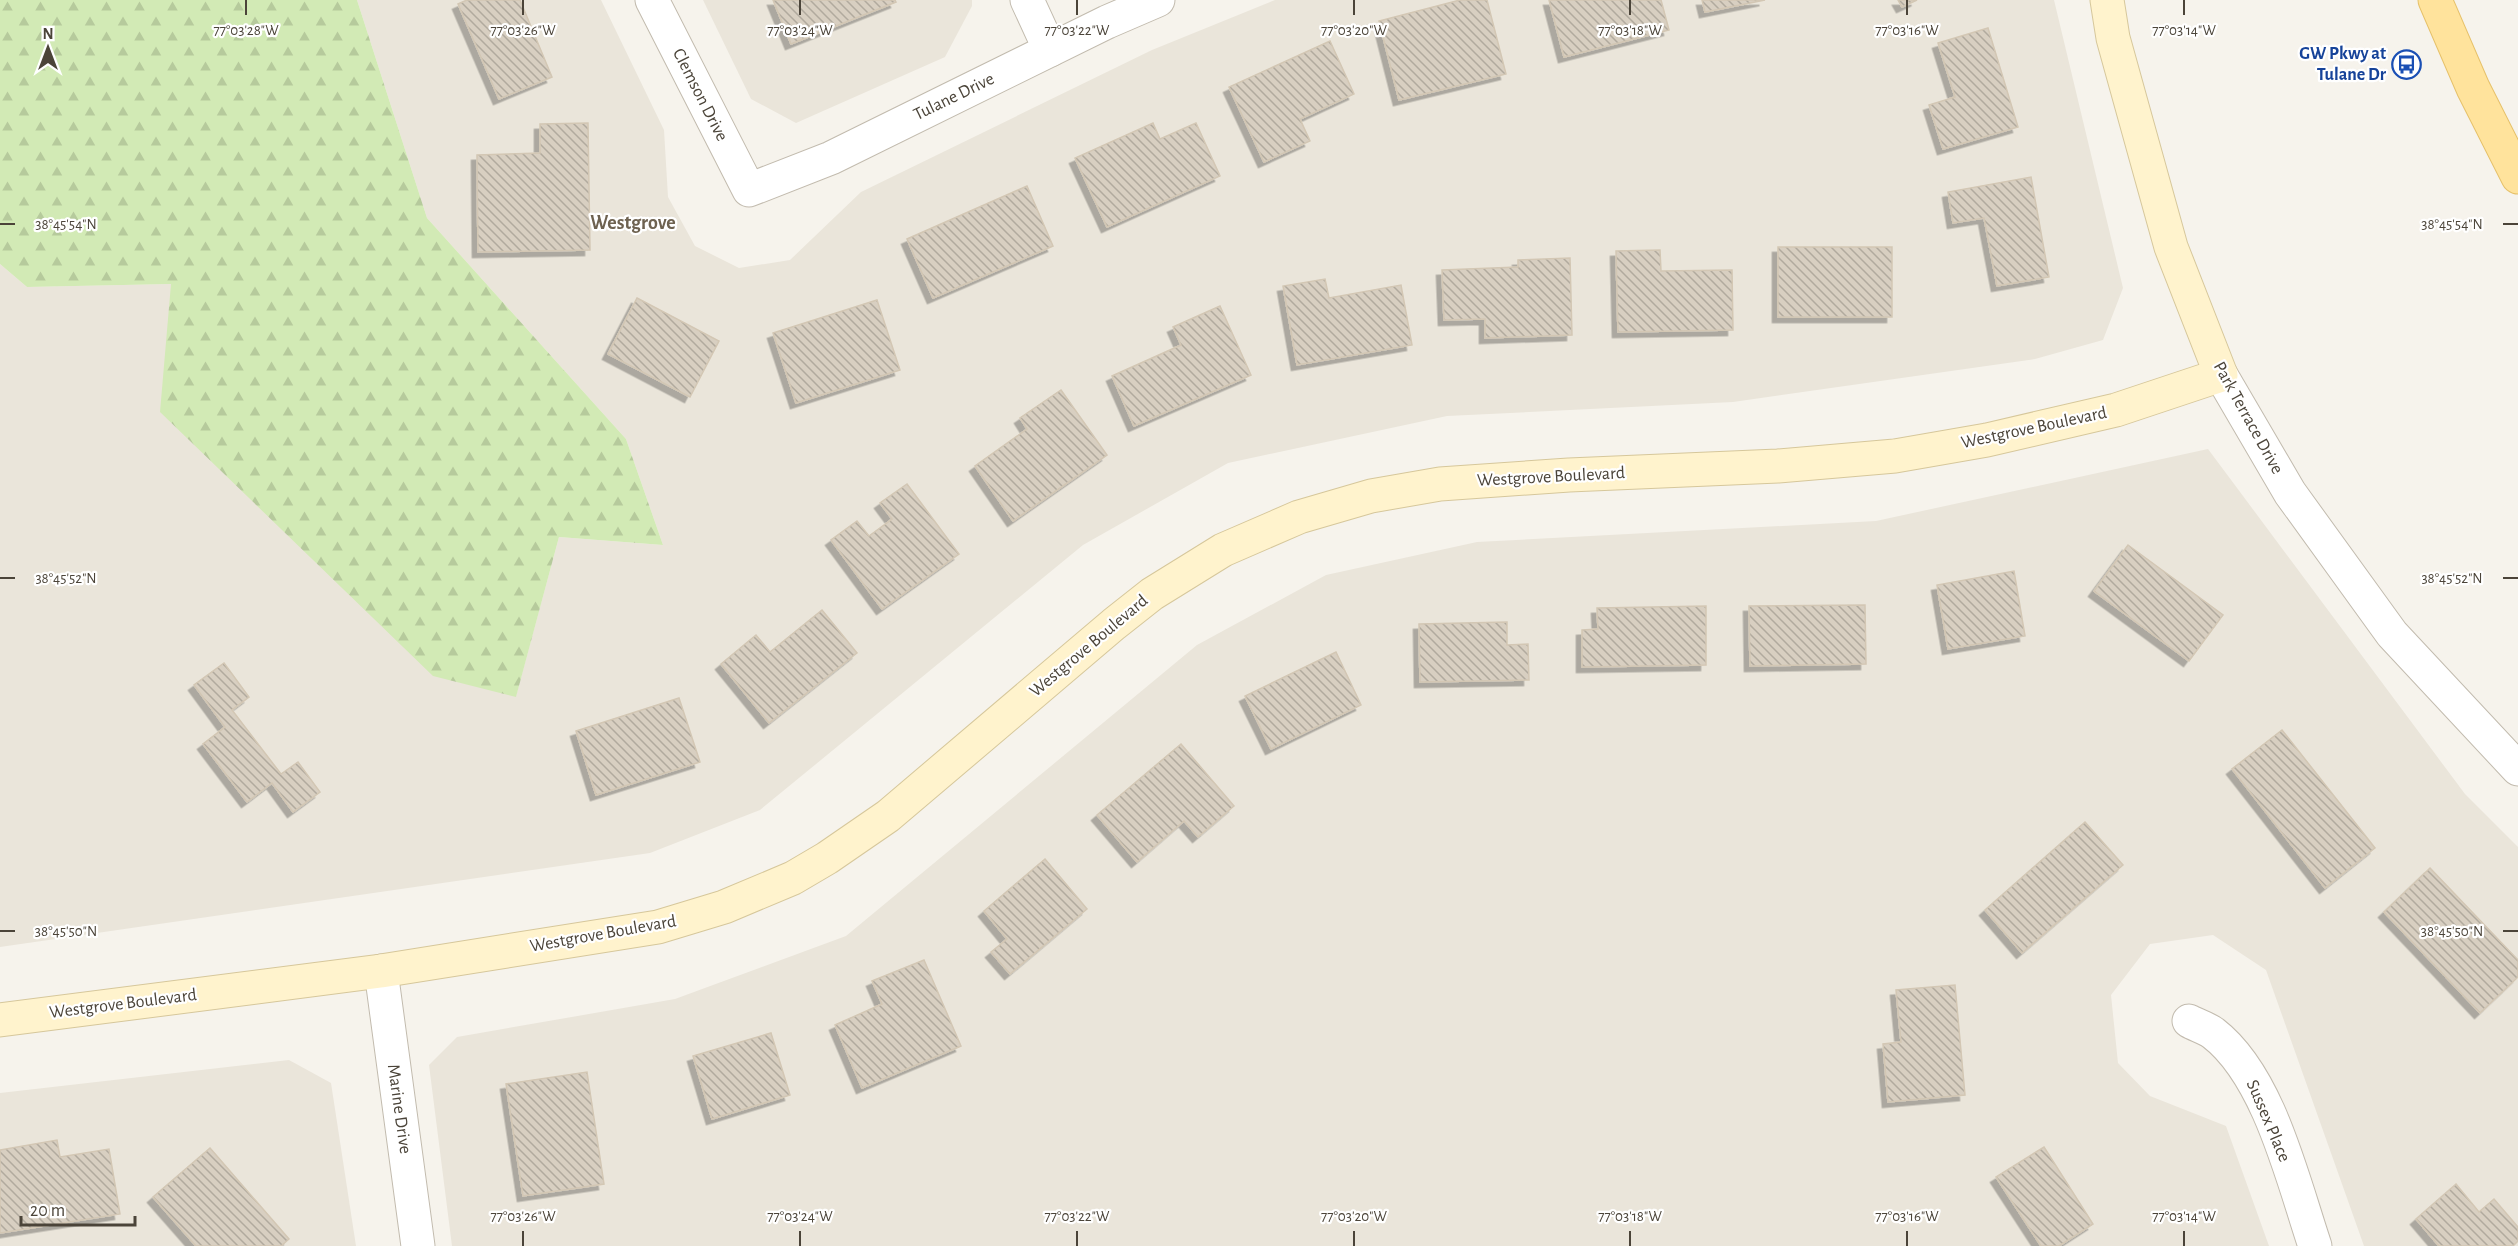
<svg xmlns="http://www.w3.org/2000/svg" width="2518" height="1246" font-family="'Alegreya Sans',sans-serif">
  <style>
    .residential { fill: #eae5da }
    .forest { fill: url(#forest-firs) }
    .building { fill: url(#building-back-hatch); stroke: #d3c7b4; stroke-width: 1.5; filter: url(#shadow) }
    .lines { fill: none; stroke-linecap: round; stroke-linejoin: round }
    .street-casing { stroke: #c2bbae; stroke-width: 35 }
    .secondary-casing { stroke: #d6c79b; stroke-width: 35 }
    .primary-casing { stroke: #e6c16a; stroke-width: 35 }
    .street { stroke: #fff; stroke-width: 33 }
    .secondary { stroke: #fff3cd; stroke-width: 33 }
    .primary { stroke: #ffe39c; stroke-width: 33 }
    .ticks { fill: none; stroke: #4b4439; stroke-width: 2 }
    .labels { text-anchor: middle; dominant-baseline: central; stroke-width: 4.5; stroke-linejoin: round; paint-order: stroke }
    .transit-label { font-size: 18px; font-weight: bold; fill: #164399; stroke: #fff; text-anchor: end }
    .street-label { font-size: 18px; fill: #4b4439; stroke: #fff }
    .neighbourhood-label { font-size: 20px; font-weight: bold; fill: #6e6250; stroke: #fff }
    .ticks-label { font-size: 15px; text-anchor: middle; fill: #4b4439; stroke: #fff; stroke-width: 4.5; stroke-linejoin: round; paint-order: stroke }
  </style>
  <defs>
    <pattern id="forest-firs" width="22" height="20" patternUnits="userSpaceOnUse" patternTransform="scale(1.5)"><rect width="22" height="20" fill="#d2eab5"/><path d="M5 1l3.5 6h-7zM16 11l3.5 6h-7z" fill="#b6ca9c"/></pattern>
    <pattern id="building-back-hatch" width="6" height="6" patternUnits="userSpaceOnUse" patternTransform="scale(1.5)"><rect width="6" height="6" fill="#d8cfc1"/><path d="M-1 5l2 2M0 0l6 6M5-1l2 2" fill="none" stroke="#b1aa9e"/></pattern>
    <filter id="shadow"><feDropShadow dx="-5.5" dy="5.5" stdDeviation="0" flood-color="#0004"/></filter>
  </defs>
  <rect width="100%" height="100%" fill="#f6f3ec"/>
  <!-- residential -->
  <g class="residential">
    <path d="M357,0H601L664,130L668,197L695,246L739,268L790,260L861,192L1152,50L1275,0H2054L2123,288L2103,340L2035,359L1733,402L1447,416L1228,463L1083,545L760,810L650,853L0,947V264L27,287L171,284L516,696L559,537L663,545L626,439L427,218Z"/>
    <path d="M703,0H972V6L945,57L796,123L751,99Z"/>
    <path d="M2208,449L2465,794L2518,847V1246H2364L2266,970L2213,935L2150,944L2111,995L2118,1063L2150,1096L2226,1126L2269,1246H452L429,1065L457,1037L675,999L846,936L1197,645L1326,575L1477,542L1876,521Z"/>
    <path d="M289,1060L331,1083L356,1246H0V1093Z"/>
  </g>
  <!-- forest -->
  <path class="forest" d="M0,0H357L427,218L626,439L663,545L559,537L516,697L433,676L160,412L171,284L27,287L0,264Z"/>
  <!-- building -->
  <g class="building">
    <path d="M467,0H520L552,77L499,99L458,4Z"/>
    <path d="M773,0H895L896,2L791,44Z"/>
    <path d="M1460,0H1487L1506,74L1399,100L1379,21Z"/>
    <path d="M1549,0H1661L1669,30L1564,57Z"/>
    <path d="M1702,0H1765L1705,12Z"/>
    <path d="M1898,0H1917L1902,7Z"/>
    <path d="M1988,28L2018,127L1943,149L1929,105L1955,97L1938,43Z"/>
    <path d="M1330,41L1354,94L1300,119L1310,141L1264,162L1229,87Z"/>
    <path d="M588,123L590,250L478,252L477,155L540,153V124Z"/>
    <path d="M1153,123L1160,139L1196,123L1220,176L1107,227L1075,158Z"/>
    <path d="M2031,177L2049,277L1997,286L1984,218L1953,223L1948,192Z"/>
    <path d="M1027,186L1053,246L933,298L907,239Z"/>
    <rect x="1778" y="247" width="114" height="70"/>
    <path d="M1660,250L1661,271L1732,270L1733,330L1618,332L1616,251Z"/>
    <path d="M1570,258L1572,335L1485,338V319L1444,320L1442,270L1518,267V260Z"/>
    <path d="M1325,279L1329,298L1401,285L1412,345L1297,365L1283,286Z"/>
    <path d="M637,298L719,341L690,397L608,354Z"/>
    <path d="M877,300L900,370L796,403L773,333Z"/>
    <path d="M1220,306L1251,375L1134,426L1112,376L1181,345L1173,327Z"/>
    <path d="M1061,390L1107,455L1013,521L975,466L1027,429L1020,418Z"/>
    <path d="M907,484L959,554L882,609L831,540L857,521L869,536L892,519L880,503Z"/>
    <path d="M2128,545L2223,615L2189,661L2094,591Z"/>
    <path d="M2014,571L2025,636L1948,649L1937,585Z"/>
    <path d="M1865,605L1866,664L1750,666L1749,606Z"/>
    <path d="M1706,606V665L1582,667V630L1598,629L1597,608Z"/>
    <path d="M822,610L857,653L769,723L721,664L756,635L770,652Z"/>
    <path d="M1507,622V645L1528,644L1529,680L1420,682L1419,624Z"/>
    <path d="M1336,652L1361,705L1271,749L1245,696Z"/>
    <path d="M224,663L249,697L232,710L281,774L298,762L320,792L293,812L272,783L247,802L203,744L225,727L194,685Z"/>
    <path d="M679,698L700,762L596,795L576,731Z"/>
    <path d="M2282,730L2375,848L2325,888L2232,769Z"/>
    <path d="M1181,744L1234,806L1198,837L1184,821L1137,862L1097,815Z"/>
    <path d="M2085,822L2123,865L2022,953L1985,910Z"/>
    <path d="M1045,859L1087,909L1010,974L991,952L1007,939L984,911Z"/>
    <path d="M2430,868L2518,960V977L2480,1013L2384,912Z"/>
    <path d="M924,960L961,1046L862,1088L835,1025L882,1004L872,981Z"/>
    <path d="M1955,985L1965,1095L1888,1102L1883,1044L1901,1042L1896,990Z"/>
    <path d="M771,1033L790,1095L712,1119L693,1056Z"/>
    <path d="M587,1072L604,1184L523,1196L506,1084Z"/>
    <path d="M57,1140L60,1157L109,1149L120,1214L0,1233V1150Z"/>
    <path d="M2044,1147L2093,1224L2059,1246H2041L1996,1177Z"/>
    <path d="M210,1148L289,1239L281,1246H196L153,1197Z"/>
    <path d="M2456,1184L2479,1212L2494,1199L2518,1227V1241L2513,1246H2439L2416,1219Z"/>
  </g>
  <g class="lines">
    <defs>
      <g id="street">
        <path d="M652,0L749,190L831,158L1107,22L1158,0"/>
        <path d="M1027,0L1050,50"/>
        <path d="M2221,375L2290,493L2392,634L2518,769"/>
        <path d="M381,971L418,1246"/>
        <path d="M2189,1021C2196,1025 2206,1028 2213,1033C2269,1076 2293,1181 2315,1246"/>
      </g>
      <path id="secondary" d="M0,1020L381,971L658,927L724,907L793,878L827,858L888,816L1114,624L1152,594L1223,550L1299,517L1371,496L1440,484L1569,475L1778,466L1895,456L1987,440L2116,410L2221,375L2171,247L2113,38L2107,0"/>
      <path id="primary" d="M2435,0L2473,88L2518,177"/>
    </defs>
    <!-- street casing -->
    <use href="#street" class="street-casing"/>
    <!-- secondary casing -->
    <use href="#secondary" class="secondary-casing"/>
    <!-- primary casing -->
    <use href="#primary" class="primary-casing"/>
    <!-- street -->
    <use href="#street" class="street"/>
    <!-- secondary -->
    <use href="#secondary" class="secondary"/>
    <!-- primary -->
    <use href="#primary" class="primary"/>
  </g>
  <!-- ticks -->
  <path class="ticks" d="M246,0V15M523,0V15M800,0V15M1077,0V15M1354,0V15M1630,0V15M1907,0V15M2184,0V15M0,224H15M2503,224H2518M0,578H15M2503,578H2518M0,931H15M2503,931H2518M523,1231V1246M800,1231V1246M1077,1231V1246M1354,1231V1246M1630,1231V1246M1907,1231V1246M2184,1231V1246"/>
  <!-- icons -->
  <defs>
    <symbol id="bus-ring" viewBox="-11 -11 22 22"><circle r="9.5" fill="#fff" stroke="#1a4fb4" stroke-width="1.5"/><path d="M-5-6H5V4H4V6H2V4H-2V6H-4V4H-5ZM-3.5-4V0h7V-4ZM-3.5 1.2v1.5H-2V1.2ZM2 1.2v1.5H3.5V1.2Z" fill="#1a4fb4"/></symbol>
  </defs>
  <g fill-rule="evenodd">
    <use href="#bus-ring" x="2390" y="48" width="33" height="33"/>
  </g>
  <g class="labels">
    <!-- transit labels -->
    <g class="transit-label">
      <text x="2386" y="54">GW Pkwy at<tspan x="2386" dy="21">Tulane Dr</tspan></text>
    </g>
    <!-- street labels -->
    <g class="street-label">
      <text transform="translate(700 95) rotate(63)">Clemson Drive</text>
      <text transform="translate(954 97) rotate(-26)">Tulane Drive</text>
      <text transform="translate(2248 418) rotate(61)">Park Terrace Drive</text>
      <text transform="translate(2034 428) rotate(-12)">Westgrove Boulevard</text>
      <text transform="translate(1551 477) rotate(-3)">Westgrove Boulevard</text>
      <text transform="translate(1089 646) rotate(-40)">Westgrove Boulevard</text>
      <text transform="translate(603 934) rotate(-10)">Westgrove Boulevard</text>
      <text transform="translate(123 1004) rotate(-7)">Westgrove Boulevard</text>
      <text transform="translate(399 1109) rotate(82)">Marine Drive</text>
      <text transform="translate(2268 1121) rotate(67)">Sussex Place</text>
    </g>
    <!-- neighbourhood labels -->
    <g class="neighbourhood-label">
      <text x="633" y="223">Westgrove</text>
    </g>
  </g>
  <g class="ticks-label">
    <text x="246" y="35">77°03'28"W</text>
    <text x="523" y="35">77°03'26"W</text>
    <text x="800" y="35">77°03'24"W</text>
    <text x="1077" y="35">77°03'22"W</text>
    <text x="1354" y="35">77°03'20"W</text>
    <text x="1630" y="35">77°03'18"W</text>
    <text x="1907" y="35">77°03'16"W</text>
    <text x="2184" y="35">77°03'14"W</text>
    <text x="66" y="229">38°45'54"N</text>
    <text x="2452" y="229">38°45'54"N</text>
    <text x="66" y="583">38°45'52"N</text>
    <text x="2452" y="583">38°45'52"N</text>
    <text x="66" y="936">38°45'50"N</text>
    <text x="2452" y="936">38°45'50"N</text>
    <text x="523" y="1221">77°03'26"W</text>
    <text x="800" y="1221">77°03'24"W</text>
    <text x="1077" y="1221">77°03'22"W</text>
    <text x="1354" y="1221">77°03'20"W</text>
    <text x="1630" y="1221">77°03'18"W</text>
    <text x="1907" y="1221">77°03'16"W</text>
    <text x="2184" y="1221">77°03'14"W</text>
  </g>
  <!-- north arrow -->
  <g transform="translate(48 48)" stroke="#ffffff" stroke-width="4.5" paint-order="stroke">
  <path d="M0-4.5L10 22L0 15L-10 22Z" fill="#4b4439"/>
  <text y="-9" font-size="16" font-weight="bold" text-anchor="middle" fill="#4b4439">N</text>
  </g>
  <!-- scale -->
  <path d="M21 1216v9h114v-9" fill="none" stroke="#4b4439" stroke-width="3"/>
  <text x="30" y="1216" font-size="18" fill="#4b4439" stroke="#ffffff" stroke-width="4.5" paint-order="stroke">20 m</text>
</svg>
